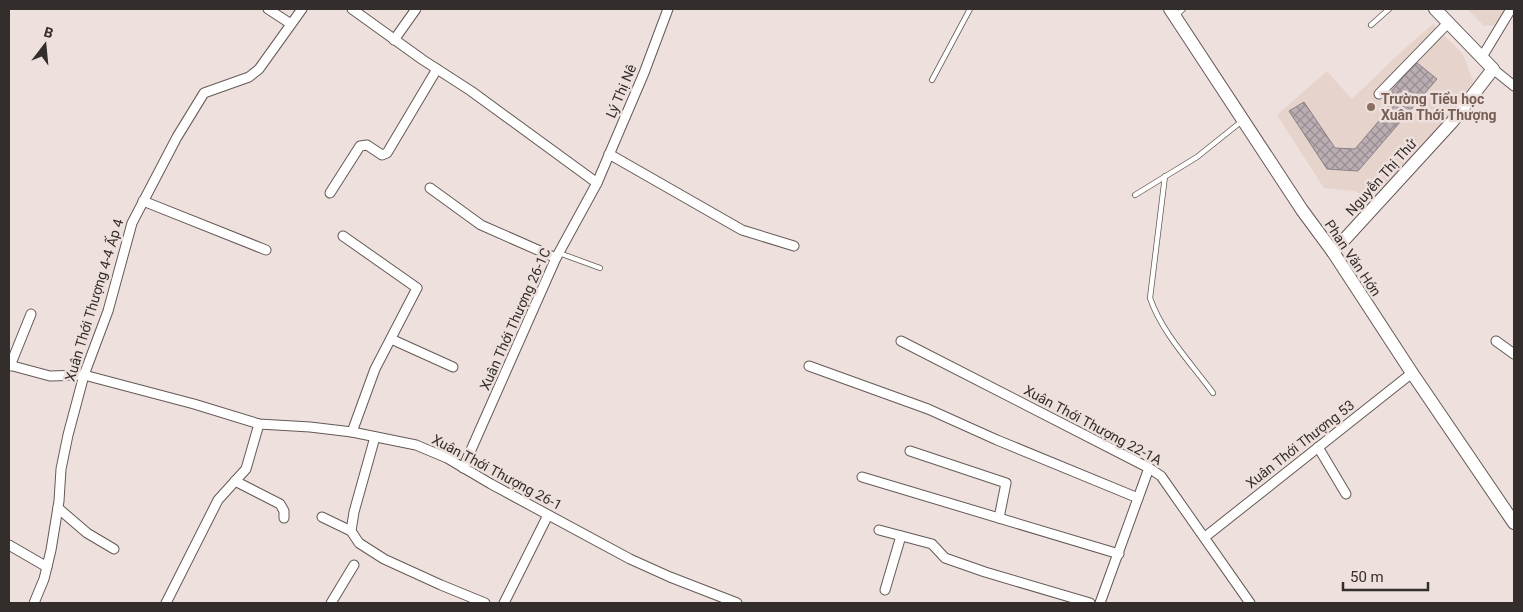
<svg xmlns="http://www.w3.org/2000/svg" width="1523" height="612" font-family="Roboto,sans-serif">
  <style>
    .built { fill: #e6d3cb }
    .building { fill: url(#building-cross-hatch); stroke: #8a7f84 }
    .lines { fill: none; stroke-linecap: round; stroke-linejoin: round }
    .lane-casing { stroke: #645955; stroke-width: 6 }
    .street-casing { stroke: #645955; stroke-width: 11 }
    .secondary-casing { stroke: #645955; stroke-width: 14 }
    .lane { stroke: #fff; stroke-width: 4.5 }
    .street { stroke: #fff; stroke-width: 9 }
    .secondary { stroke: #fff; stroke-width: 12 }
    .education-dot { fill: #8d6e63; stroke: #eee1dd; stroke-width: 2 }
    .labels { text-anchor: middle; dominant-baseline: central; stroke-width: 5; stroke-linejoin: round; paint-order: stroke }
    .street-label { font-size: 14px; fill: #332e2c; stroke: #eee1dd }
    .education-label { font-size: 14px; font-weight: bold; fill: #785e54; stroke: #eee1dd; text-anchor: start }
  </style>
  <defs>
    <pattern id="building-cross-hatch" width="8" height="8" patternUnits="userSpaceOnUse" patternTransform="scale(1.25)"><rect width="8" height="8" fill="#baaeb3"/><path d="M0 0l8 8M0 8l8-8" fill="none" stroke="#988e92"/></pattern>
  </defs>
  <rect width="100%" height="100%" fill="#eee1dd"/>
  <!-- built -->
  <g class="built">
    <path d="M1467,9H1507L1498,25L1484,26Z"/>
    <path d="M1433,24L1463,54L1473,81L1463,99L1372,201L1355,191L1324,188L1277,115L1327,71L1352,99L1402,51Z"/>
  </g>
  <!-- building -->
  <path class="building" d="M1416,62L1437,79L1358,171L1327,169L1289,111L1304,102L1335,148L1355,149L1390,108L1384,103L1390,96L1389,94Z"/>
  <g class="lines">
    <defs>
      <g id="lane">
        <path d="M1176,16L1183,9"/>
        <path d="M1371,25L1389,9"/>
        <path d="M932,80L970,9"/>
        <path d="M1165,176L1150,298C1162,333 1191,363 1213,393"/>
        <path d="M1135,195L1197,157L1242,121"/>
        <path d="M559,253L600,268"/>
      </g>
      <g id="street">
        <path d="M268,9L291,24"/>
        <path d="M352,9L423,60L471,91L597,183"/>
        <path d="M394,40L416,9"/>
        <path d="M1482,57L1511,9"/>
        <path d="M1493,69L1514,86"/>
        <path d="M1379,94L1448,23"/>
        <path d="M609,154L742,230L794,246"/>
        <path d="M430,188L481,225L556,258"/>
        <path d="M330,193L360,146L367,145L382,155L387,153L437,69"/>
        <path d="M143,201L266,250"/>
        <path d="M343,236L417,288L375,369L352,432"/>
        <path d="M391,339L453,367"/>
        <path d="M901,341L1149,468L1161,476L1250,603"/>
        <path d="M1496,341L1514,354"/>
        <path d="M9,365L50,376L84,375L194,404L259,424L310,427L352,432L416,445L447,458L491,484L630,559L670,577L737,603"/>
        <path d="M10,366L31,314"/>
        <path d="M809,366L928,409L997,440L1138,498"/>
        <path d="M375,437L354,512L351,531L359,543L384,559L441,585L485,603"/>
        <path d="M1318,447L1346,494"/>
        <path d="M910,451L1006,483L999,518"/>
        <path d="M463,468L556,258L597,183L644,73L668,9"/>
        <path d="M862,477L1119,554"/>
        <path d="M235,481L280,504L284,511V518"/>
        <path d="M58,508L87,533L114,549"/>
        <path d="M322,517L351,531"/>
        <path d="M879,530L932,544L945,558L985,572L1090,603"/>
        <path d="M1205,537L1412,373"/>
        <path d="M9,545L47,567"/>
        <path d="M885,590L901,536"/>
        <path d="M34,603L44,579L51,550L59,501L61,469L68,435L84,375L108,311L132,223L177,137L204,93L249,77L259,69L302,9"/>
        <path d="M166,603L218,500L246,469L259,424"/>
        <path d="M331,603L354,565"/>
        <path d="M504,603L548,515"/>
        <path d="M1100,603L1149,468"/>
      </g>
      <g id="secondary">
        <path d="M1170,9L1302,210L1333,252L1412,373L1514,523"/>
        <path d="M1333,252L1452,122L1493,69L1435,9"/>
      </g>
    </defs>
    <!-- lane casing -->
    <use href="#lane" class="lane-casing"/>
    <!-- street casing -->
    <use href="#street" class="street-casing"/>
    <!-- secondary casing -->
    <use href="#secondary" class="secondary-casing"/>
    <!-- lane -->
    <use href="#lane" class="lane"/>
    <!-- street -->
    <use href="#street" class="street"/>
    <!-- secondary -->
    <use href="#secondary" class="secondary"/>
  </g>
  <!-- markers -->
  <circle class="education-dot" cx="1371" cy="107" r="5"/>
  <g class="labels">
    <!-- street labels -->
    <g class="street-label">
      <text transform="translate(621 91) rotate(-67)">Lý Thị Nê</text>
      <text transform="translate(1381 177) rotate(-48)">Nguyễn Thị Thử</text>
      <text transform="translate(1353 258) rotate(56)">Phan Văn Hớn</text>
      <text transform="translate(94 300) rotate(-73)">Xuân Thới Thượng 4-4 Ấp 4</text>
      <text transform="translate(515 319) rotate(-66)">Xuân Thới Thượng 26-1C</text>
      <text transform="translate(1093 425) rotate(28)">Xuân Thới Thượng 22-1A</text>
      <text transform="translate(1300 444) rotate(-38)">Xuân Thới Thượng 53</text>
      <text transform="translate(497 472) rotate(28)">Xuân Thới Thượng 26-1</text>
    </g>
    <!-- education labels -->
    <g class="education-label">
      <text x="1381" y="99">Trường Tiểu học<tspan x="1381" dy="16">Xuân Thới Thượng</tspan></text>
    </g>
  </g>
  <!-- border -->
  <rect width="1523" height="612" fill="none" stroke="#332e2c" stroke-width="20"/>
  <!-- north arrow -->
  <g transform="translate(45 45) rotate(16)" stroke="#eee1dd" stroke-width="4" paint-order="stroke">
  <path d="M0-4L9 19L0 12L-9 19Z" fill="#332e2c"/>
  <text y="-8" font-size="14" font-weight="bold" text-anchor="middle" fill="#332e2c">B</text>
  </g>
  <!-- scale -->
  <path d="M1343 582v8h85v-8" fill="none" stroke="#332e2c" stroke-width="2.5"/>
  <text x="1350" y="582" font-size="15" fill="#332e2c" stroke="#eee1dd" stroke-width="4" paint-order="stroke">50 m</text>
</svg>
